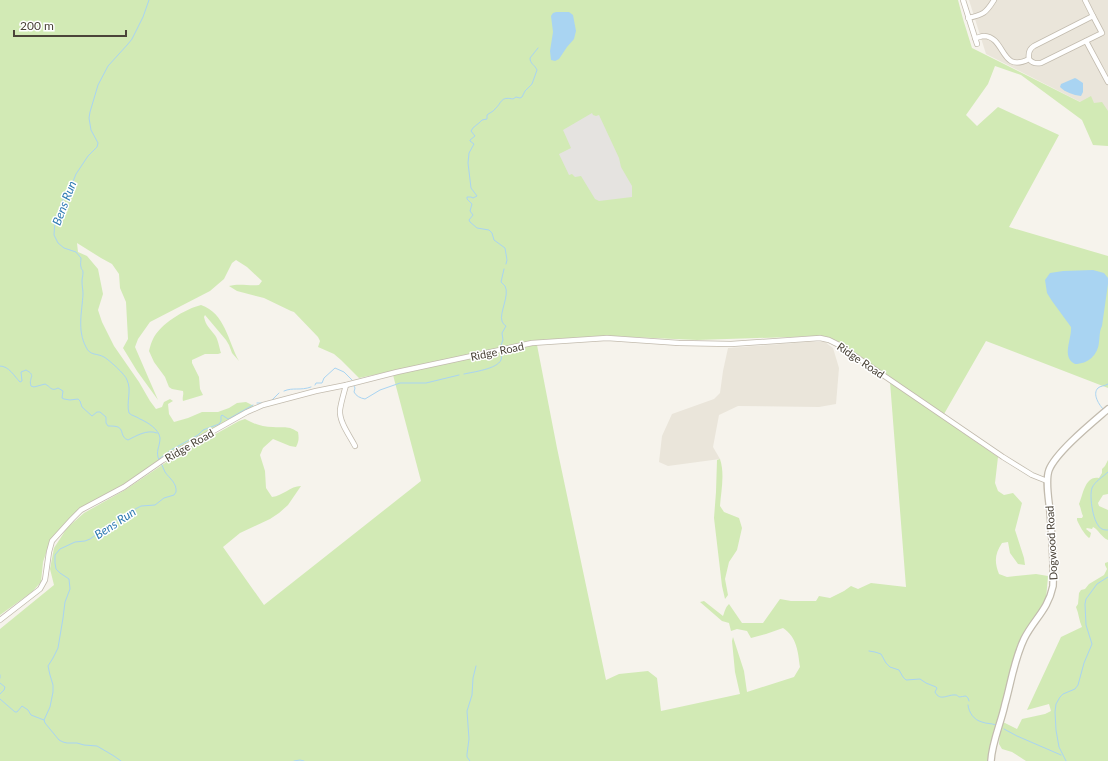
<svg xmlns="http://www.w3.org/2000/svg" width="1108" height="761" font-family="Lato,sans-serif">
  <style>
    .residential { fill: #eae5da }
    .green { fill: #d2eab5 }
    .parking { fill: #e5e3e0 }
    .water { fill: #a9d4f2 }
    .lines { fill: none; stroke-linecap: round; stroke-linejoin: round }
    .stream { stroke: #a9d4f2; stroke-width: 1 }
    .minor-casing { stroke: #c2bbae; stroke-width: 6 }
    .tertiary-casing { stroke: #c2bbae; stroke-width: 8 }
    .minor { stroke: #fff; stroke-width: 4.5 }
    .tertiary { stroke: #fff; stroke-width: 5.5 }
    .labels { text-anchor: middle; dominant-baseline: central; stroke-width: 3; stroke-linejoin: round; paint-order: stroke }
    .street-label { font-size: 11px; fill: #4b4439; stroke: #fff }
    .water-label { font-size: 12px; font-style: italic; fill: #2e7ab2; stroke: #fff }
  </style>
  <rect width="100%" height="100%" fill="#f6f3ec"/>
  <!-- residential -->
  <g class="residential">
    <path d="M969,0H1108V116L986,54Z"/>
    <path d="M807,342H825L833,348L839,368L836,404L819,407L738,406L719,415L713,447L720,459L668,466L659,462L662,436L672,414L714,399L720,393L723,371L728,348Z"/>
  </g>
  <!-- green -->
  <g class="green">
    <path d="M0,0H958L963,19L972,48L1080,102L1091,96L1094,103L1102,102L1108,111V146L1093,145L1082,120L1021,75L995,66L988,84L966,115L977,126L998,107L1059,135L1009,227L1108,256V388L986,341L944,414L837,341L827,337L822,336L697,340L608,336L539,340L359,378L341,360L334,354L318,347L320,341L318,337L294,312L291,311L264,298L237,291L229,286C239,283 248,286 259,285L262,281L247,267L236,260L232,263L224,279L210,291L150,322L138,339L135,347L158,400L137,371L123,348L128,339L126,302L120,288L119,274L112,264L101,258L77,243L78,252L87,256L98,269L103,294L98,310L102,322L114,346L139,382L150,401L156,409L162,407L164,402L170,399L173,401L168,404L169,414L174,422L188,418L202,412H218L229,408L237,403L246,402L254,406L173,451L128,482L82,507L63,527L48,547L43,562L41,582L32,592L0,615Z"/>
    <path d="M201,305C225,313 228,341 239,361L232,353L229,345L226,340L205,315L204,317C206,326 209,327 214,334C218,338 219,347 221,353L218,354H205L192,360V363L199,377L200,389L203,395L183,401C182,397 184,395 183,391L172,389L169,387L165,377L154,362L149,351C150,347 151,343 153,339C160,324 185,309 201,305Z"/>
    <path d="M533,345H537L557,448L606,680L619,674L648,671L657,678L661,711L740,694L735,672L732,641L733,637L744,671L747,692L794,677L800,667C798,652 797,637 783,628L766,634L751,638L747,631L737,629L731,631L729,623L722,621L700,602L704,601L723,616C725,611 725,608 729,604L742,623H763L780,599L791,601H816L819,596L830,598L844,591L851,586L858,589L871,583L906,587L890,382L998,457L995,483L998,491L1004,495L1013,493L1022,503L1015,530L1024,558L1025,565L1018,564L1010,553L1008,542L1002,543C995,554 994,561 999,574L1007,577L1036,574L1048,576L1046,599L1047,598L1018,644L1011,667L988,761H0V629L54,585L50,569L54,548L67,528L84,513L125,490L171,459L239,421L245,419C254,424 262,427 273,427C284,428 288,425 298,432C299,438 299,441 296,447L290,446L273,439L263,448L260,455L265,471L266,488L272,497C283,496 290,486 301,486L288,505L279,513L270,519L240,533L223,547L264,605L421,481L393,375Z"/>
    <path d="M720,459C725,474 721,491 720,506L724,512L739,518L742,528L737,550L729,562L725,579L728,595L725,599L722,586L714,518L716,492L717,460Z"/>
    <path d="M1108,460V494L1103,495L1098,503L1099,506L1108,510V544V540C1102,538 1099,530 1093,527L1092,529L1087,528L1086,529L1091,533L1090,537L1089,538C1084,534 1079,525 1077,520V518H1082L1083,516C1081,512 1081,508 1079,504C1083,495 1085,475 1099,478L1102,473V469L1105,466Z"/>
    <path d="M1108,562V761H1026L1012,752L1002,749L999,744L1000,731L1003,722L1017,729L1022,719L1045,714L1051,711L1049,704L1027,710L1061,637L1082,627C1079,621 1079,614 1076,607L1078,604L1079,593L1081,590L1085,589L1089,584L1104,575L1107,569L1105,565V563Z"/>
  </g>
  <!-- parking -->
  <path class="parking" d="M592,113L593,115L596,116L599,115L619,158L621,167L632,186V197L599,201L595,199L581,176L575,177L572,174L569,175L559,154L571,148L563,130Z"/>
  <!-- water -->
  <g class="water">
    <path d="M556,12H569L573,15L576,31L574,39L567,47L559,59L555,61L551,60L550,51L553,32L551,16L553,13Z"/>
    <path d="M1075,78L1077,79L1083,83V92L1081,96C1073,95 1065,92 1060,87L1061,84Z"/>
    <path d="M1093,270L1104,273L1108,278V284L1102,326C1099,332 1100,337 1099,342C1098,355 1088,364 1075,364C1061,357 1072,339 1071,327L1052,301L1047,293L1045,280L1050,273L1063,271Z"/>
  </g>
  <g class="lines">
    <!-- stream -->
    <g class="stream">
      <path d="M149,0L143,17L132,39L128,44L108,66L98,85L90,112L89,118L91,130L98,143L97,147L88,156L76,174L72,184L64,197L55,221L54,235L58,243L64,248L76,252L81,258C81,261 80,264 81,267C81,269 83,270 83,272C83,276 82,278 82,281C82,286 83,290 83,294C82,312 77,330 86,347C90,356 97,353 104,357C108,359 126,375 127,380C132,390 126,402 129,413C132,416 136,416 140,419C147,422 159,429 160,438C160,447 155,451 159,460"/>
      <path d="M506,264L507,260L505,248L494,240L492,233L489,230L477,228L470,222L469,220L473,215L470,211L472,204L467,199V197H471L473,198L477,196L471,188L468,163L469,153L474,144L470,141V140L475,136L471,131C473,126 478,125 482,120L487,119V115C489,113 493,112 495,109C502,103 500,96 513,99L516,97L520,98L522,97L525,91L532,84L537,70C535,65 530,64 530,58L538,48"/>
      <path d="M500,348L503,340L502,333L506,326C505,326 502,322 502,321C499,313 510,295 505,286C504,285 502,283 501,282L504,269"/>
      <path d="M0,366C9,366 14,376 20,382L22,381L21,372L26,370C37,376 28,377 31,386L34,387L45,384C50,386 51,392 58,388L63,391L62,398L64,399L70,400L78,399L80,401L82,407L92,416L97,412H100L106,417V423L108,426C111,426 116,426 118,427C124,430 120,437 128,440C136,436 147,429 157,433"/>
      <path d="M464,374C473,372 497,369 501,360C502,357 501,356 501,353"/>
      <path d="M315,385L316,383H322L324,378L335,368L344,372L352,380"/>
      <path d="M354,386L355,388L354,392C356,396 360,398 365,399L380,390L400,383H426L459,375"/>
      <path d="M284,391C293,387 300,391 311,387"/>
      <path d="M271,401L279,393"/>
      <path d="M257,403H264"/>
      <path d="M1104,410C1099,405 1092,394 1098,388C1100,386 1105,386 1108,384"/>
      <path d="M159,459L171,450L198,435L203,430L219,424L221,421V416L222,415L228,419L230,418L253,405"/>
      <path d="M1108,472C1103,477 1095,481 1092,488C1089,496 1093,525 1102,529C1104,530 1106,530 1108,530"/>
      <path d="M869,651L875,652L881,654L886,663L890,667L899,670L903,677L906,680L920,679L926,683L936,687L937,688L935,692C940,702 948,694 956,695C957,695 958,696 959,697C960,697 965,696 966,696L968,698L969,701"/>
      <path d="M0,675V678"/>
      <path d="M0,683L5,687L4,690L0,694"/>
      <path d="M0,699L15,712H17L22,706L28,710L31,715L44,720"/>
      <path d="M968,705C969,713 974,720 982,722C987,724 991,723 996,725"/>
      <path d="M1004,729L1017,736L1061,755"/>
      <path d="M121,761L114,756L97,746L84,745L77,743H67L63,742L59,740L45,723L44,720L50,707L53,692V685L50,675L48,666L53,658L58,648L63,618L65,602L70,589L69,579L60,573L56,569L55,563V555L60,549L75,542L85,541L90,539L103,530L109,529L122,516L141,506L155,505L164,498L174,495L176,492C177,483 170,479 165,472C164,469 162,466 161,463"/>
      <path d="M294,761L300,760L304,761"/>
      <path d="M470,761L467,757V754L469,739L467,711L472,695L473,678L476,666"/>
      <path d="M1066,761L1059,747L1056,730L1055,712L1056,704L1060,697L1063,694L1075,689L1078,685L1084,663L1092,644L1086,625L1085,604L1086,599L1097,584L1108,577"/>
    </g>
    <defs>
      <g id="minor">
        <path d="M963,0L977,44"/>
        <path d="M1085,0L1093,16"/>
        <path d="M968,18C983,15 986,13 994,0"/>
        <path d="M975,38C978,38 981,36 984,36C1006,37 1000,74 1029,59C1032,63 1036,64 1041,63L1102,33L1093,16L1034,46C1029,49 1028,53 1029,59"/>
        <path d="M1086,41L1108,82"/>
        <path d="M346,385C344,393 341,402 340,410C339,422 350,436 355,446"/>
        <path d="M0,620L40,589L45,580L49,552L52,541L72,519L81,510L124,487L163,460L199,439L247,412L263,405L316,391L346,385L397,372L532,343L607,338L679,343L731,344L820,338L829,340L839,345L1003,457L1032,475L1047,481"/>
      </g>
      <path id="tertiary" d="M991,761C992,742 1001,723 1005,704C1011,683 1014,660 1024,639C1034,619 1048,610 1053,586C1054,561 1052,537 1050,512C1049,500 1045,481 1049,470C1056,452 1093,422 1108,409"/>
    </defs>
    <!-- minor casing -->
    <use href="#minor" class="minor-casing"/>
    <!-- tertiary casing -->
    <use href="#tertiary" class="tertiary-casing"/>
    <!-- minor -->
    <use href="#minor" class="minor"/>
    <!-- tertiary -->
    <use href="#tertiary" class="tertiary"/>
  </g>
  <g class="labels">
    <!-- street labels -->
    <g class="street-label">
      <text transform="translate(497 351) rotate(-12)">Ridge Road</text>
      <text transform="translate(861 360) rotate(34)">Ridge Road</text>
      <text transform="translate(189 445) rotate(-30)">Ridge Road</text>
      <text transform="translate(1051 543) rotate(-93)">Dogwood Road</text>
    </g>
    <!-- water labels -->
    <g class="water-label">
      <text transform="translate(64 203) rotate(-69)">Bens Run</text>
      <text transform="translate(115 523) rotate(-33)">Bens Run</text>
    </g>
  </g>
  <!-- scale -->
  <path d="M14 30v6h112v-6" fill="none" stroke="#4b4439" stroke-width="2"/>
  <text x="20" y="30" font-size="12" fill="#4b4439" stroke="#ffffff" stroke-width="3" paint-order="stroke">200 m</text>
</svg>
